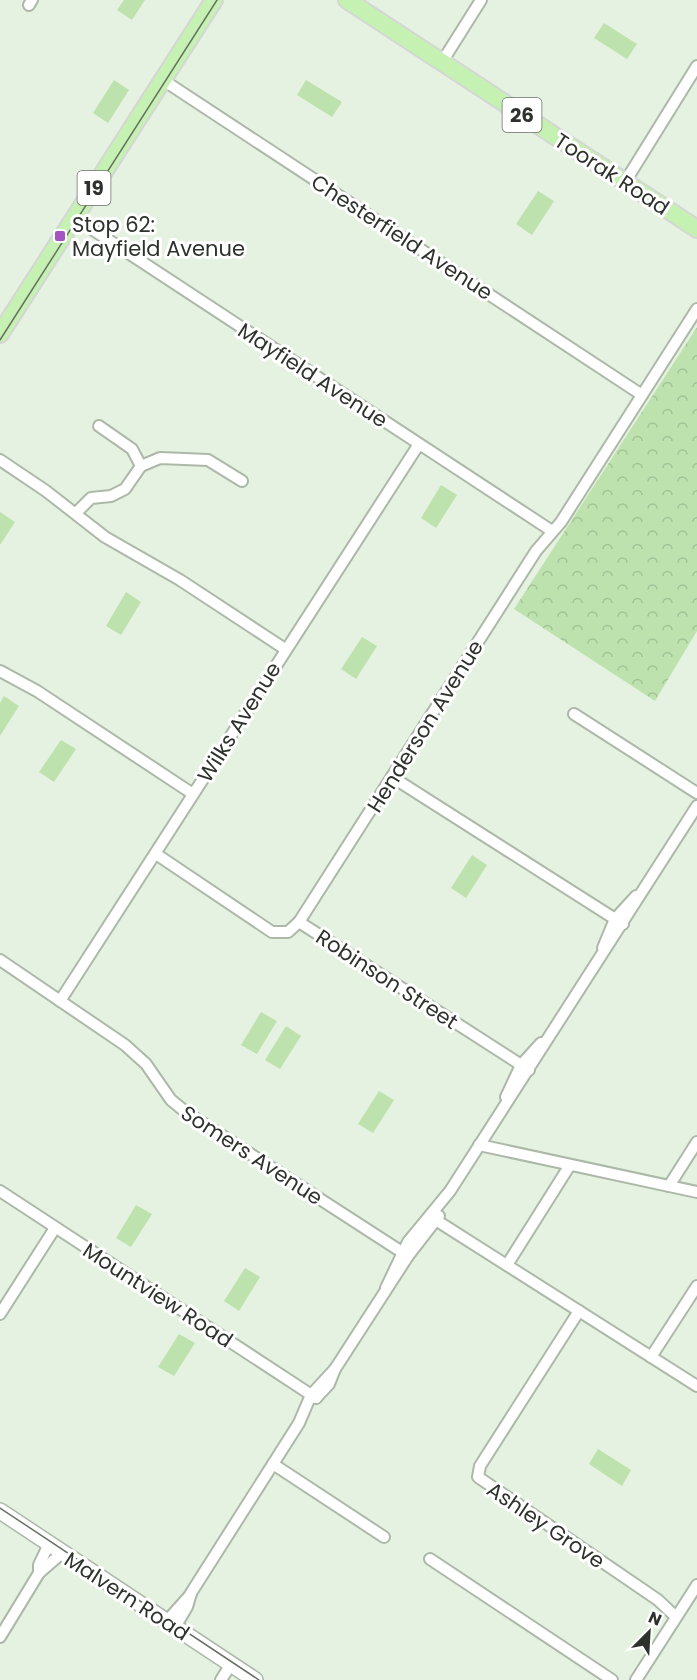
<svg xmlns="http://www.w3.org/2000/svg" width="697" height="1680" font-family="Poppins,sans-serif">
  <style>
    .park { fill: url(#park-crowns) }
    .garden { fill: #bde2ae }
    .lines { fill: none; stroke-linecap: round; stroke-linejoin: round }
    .minor-casing { stroke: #acb8a8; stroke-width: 14 }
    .secondary-casing { stroke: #acb8a8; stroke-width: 18 }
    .primary-casing { stroke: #d5d6d5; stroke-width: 20 }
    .minor { stroke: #fff; stroke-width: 10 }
    .secondary { stroke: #fff; stroke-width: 15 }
    .primary { stroke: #c5f1b2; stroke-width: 16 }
    .tram { stroke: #687066; stroke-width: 1.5 }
    .poi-dot { fill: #a653c2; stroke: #fff; stroke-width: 2 }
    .labels { text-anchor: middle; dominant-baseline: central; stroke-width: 6; stroke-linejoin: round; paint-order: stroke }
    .shield { fill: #fff; stroke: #6c706b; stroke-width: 1.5 }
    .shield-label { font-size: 20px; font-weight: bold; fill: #2d322c }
    .street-label { font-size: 21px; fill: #2d322c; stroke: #fff }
    .poi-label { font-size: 21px; fill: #2d322c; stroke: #fff; text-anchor: start }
  </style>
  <defs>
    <pattern id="park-crowns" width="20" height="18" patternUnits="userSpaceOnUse" patternTransform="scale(1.5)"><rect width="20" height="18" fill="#bde2ae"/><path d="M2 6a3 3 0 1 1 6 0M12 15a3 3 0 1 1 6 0" fill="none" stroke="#a3c296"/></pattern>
  </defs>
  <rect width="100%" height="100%" fill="#e6f2e1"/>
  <!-- park -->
  <path class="park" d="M697,327V631L655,701L514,609Z"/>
  <!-- garden -->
  <g class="garden">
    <path d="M124,0H145L132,20L117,10Z"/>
    <path d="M604,23L637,44L627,59L594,38Z"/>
    <path d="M114,80L129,90L108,123L93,113Z"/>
    <path d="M306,80L342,102L332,117L297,95Z"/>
    <path d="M538,191L554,201L532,235L516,224Z"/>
    <path d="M441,485L457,495L436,528L421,518Z"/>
    <path d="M0,512L15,522L0,545Z"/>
    <path d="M126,592L141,602L121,635L106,626Z"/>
    <path d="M362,637L377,646L356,679L341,669Z"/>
    <path d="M4,696L19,706L0,736V703Z"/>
    <path d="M61,740L76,749L54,782L39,772Z"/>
    <path d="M472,855L487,865L466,898L451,888Z"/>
    <path d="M261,1012L277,1021L257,1054L241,1045Z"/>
    <path d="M286,1026L301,1036L280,1069L265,1060Z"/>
    <path d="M379,1091L394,1100L373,1133L358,1124Z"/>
    <path d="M136,1205L152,1214L131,1247L116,1238Z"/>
    <path d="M245,1268L260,1277L239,1311L224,1301Z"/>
    <path d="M179,1334L195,1343L174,1376L158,1367Z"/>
    <path d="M598,1449L631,1470L622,1486L589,1464Z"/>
  </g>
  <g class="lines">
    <defs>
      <g id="minor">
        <path d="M29,5L32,0"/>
        <path d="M442,62L481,0"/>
        <path d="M163,80L642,395"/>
        <path d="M625,182L697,66"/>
        <path d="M75,218L552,531"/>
        <path d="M99,426L132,449L141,466"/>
        <path d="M0,460L46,491L105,537L180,580L285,649"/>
        <path d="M76,513L91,498L111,496L125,489L141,466L160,458L208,460L242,481"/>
        <path d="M0,671L37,691L193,794"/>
        <path d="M574,714L697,793"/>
        <path d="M392,777L623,924"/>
        <path d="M156,854L272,932H288L299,922L529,1070"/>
        <path d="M299,922L536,551L561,522L697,309"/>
        <path d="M603,948L615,919L636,896"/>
        <path d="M0,960L125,1045L146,1064L171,1100L187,1113L408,1256"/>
        <path d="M60,1001L419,444"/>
        <path d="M506,1097L521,1065L541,1043"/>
        <path d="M479,1145L697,1192"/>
        <path d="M669,1186L697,1142"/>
        <path d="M0,1191L316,1398"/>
        <path d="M431,1217L697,1386"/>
        <path d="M507,1265L570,1165"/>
        <path d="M386,1288L408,1242L450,1191L697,806"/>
        <path d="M579,1311L480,1466L478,1477L658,1600L676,1617"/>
        <path d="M0,1314L55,1228"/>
        <path d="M651,1357L697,1286"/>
        <path d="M316,1398L329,1384L335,1369L408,1256L439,1216"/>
        <path d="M273,1464L384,1537"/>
        <path d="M430,1559L612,1680"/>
        <path d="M39,1573V1565L49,1544"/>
        <path d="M166,1622L191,1594"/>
        <path d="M175,1627L187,1607L191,1593L299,1423L311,1395L335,1369"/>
        <path d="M0,1637L39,1573L62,1553"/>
        <path d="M221,1680L231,1664"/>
        <path d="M636,1680L697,1585"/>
      </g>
      <path id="secondary" d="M0,1511L255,1680"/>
      <g id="primary">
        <path d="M347,0L697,229"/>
        <path d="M0,334L214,0"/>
      </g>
    </defs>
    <!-- minor casing -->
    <use href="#minor" class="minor-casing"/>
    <!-- secondary casing -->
    <use href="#secondary" class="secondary-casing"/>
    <!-- primary casing -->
    <use href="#primary" class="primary-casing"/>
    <!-- minor -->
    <use href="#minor" class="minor"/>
    <!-- secondary -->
    <use href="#secondary" class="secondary"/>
    <!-- primary -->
    <use href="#primary" class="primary"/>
    <!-- tram -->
    <g class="tram">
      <path d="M0,340L217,0"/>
      <path d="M0,1508L259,1680"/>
    </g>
  </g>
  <!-- markers -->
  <rect class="poi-dot" x="54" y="230" width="12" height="12" rx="3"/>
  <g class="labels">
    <!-- shield labels -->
    <g class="shield">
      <rect x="502.5" y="98" width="39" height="34" rx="4.5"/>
      <rect x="77.5" y="171" width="33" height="34" rx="4.5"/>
    </g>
    <g class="shield-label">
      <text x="522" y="115">26</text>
      <text x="94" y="188">19</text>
    </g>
    <!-- street labels -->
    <g class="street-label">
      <text transform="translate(612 174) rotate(33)">Toorak Road</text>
      <text transform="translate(402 237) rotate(33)">Chesterfield Avenue</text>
      <text transform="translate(313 375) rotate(33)">Mayfield Avenue</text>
      <text transform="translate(239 722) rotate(-58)">Wilks Avenue</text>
      <text transform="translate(425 726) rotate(-58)">Henderson Avenue</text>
      <text transform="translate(387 979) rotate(33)">Robinson Street</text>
      <text transform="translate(252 1155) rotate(33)">Somers Avenue</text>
      <text transform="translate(158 1295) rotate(33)">Mountview Road</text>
      <text transform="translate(546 1525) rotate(34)">Ashley Grove</text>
      <text transform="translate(127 1596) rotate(33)">Malvern Road</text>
    </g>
    <!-- poi labels -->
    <g class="poi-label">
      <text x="72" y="224">Stop 62:<tspan x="72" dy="24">Mayfield Avenue</tspan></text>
    </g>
  </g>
  <!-- north arrow -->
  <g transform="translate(649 1632) rotate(24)" stroke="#ffffff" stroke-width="4.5" paint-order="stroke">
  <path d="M0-4.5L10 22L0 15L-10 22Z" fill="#2d322c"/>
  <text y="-9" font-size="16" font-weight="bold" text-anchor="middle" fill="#2d322c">N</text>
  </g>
</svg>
